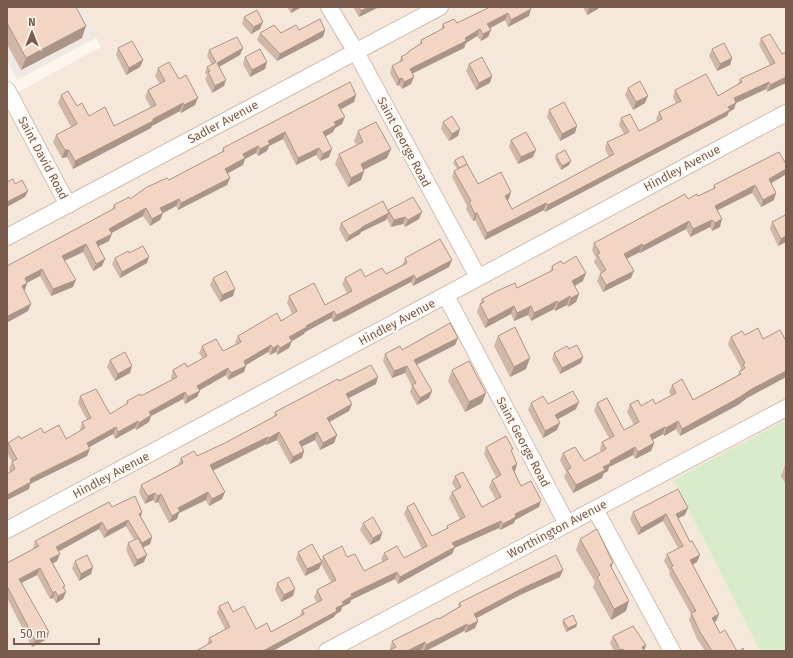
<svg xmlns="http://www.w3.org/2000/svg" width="793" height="658" font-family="'Fira Sans',sans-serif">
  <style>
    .residential { fill: #f5e8da }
    .industrial { fill: #efe9e4 }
    .green { fill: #d8ecc9 }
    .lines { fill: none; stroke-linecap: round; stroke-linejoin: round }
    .minor-casing { stroke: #d1beb0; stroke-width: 18 }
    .minor { stroke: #fff; stroke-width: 16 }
    .wall { fill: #d1b7a8 }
    .shaded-wall { fill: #aa9588 }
    .building { fill: #f3d5c3; stroke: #aa9588 }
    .labels { text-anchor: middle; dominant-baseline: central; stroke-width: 4; stroke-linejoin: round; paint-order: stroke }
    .street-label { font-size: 12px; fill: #7a5c4d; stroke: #fffaf3 }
  </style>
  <rect width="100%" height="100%" fill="#fdf6ec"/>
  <!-- residential -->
  <path class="residential" d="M80,7H786V651H7V98L101,47Z"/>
  <!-- industrial -->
  <path class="industrial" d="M7,7H80L96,38L17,80L7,61Z"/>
  <!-- green -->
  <path class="green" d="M786,420V651H760L674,480Z"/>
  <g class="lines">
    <defs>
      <g id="minor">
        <path d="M329,7L356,52L478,277"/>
        <path d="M7,90L68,205"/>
        <path d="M7,237L440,7"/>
        <path d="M446,296L567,524"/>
        <path d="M595,509L672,651"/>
        <path d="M7,530L786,113"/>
        <path d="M327,651L786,408"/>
      </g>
    </defs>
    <!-- minor casing -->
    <use href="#minor" class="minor-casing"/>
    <!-- minor -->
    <use href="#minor" class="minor"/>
  </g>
  <!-- wall -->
  <g class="wall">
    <path d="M7,7L82,38L21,70L7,44Z"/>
    <path d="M287,7H300V8L291,13Z"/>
    <path d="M353,7H382L379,9L378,8L359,17Z"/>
    <path d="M490,7L529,16L508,27L505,20L490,28L491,30L488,37L481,41L477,36L466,43L464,48L412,74L411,84L402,89L399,85L397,86L390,73L392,66L399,62L401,57L407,54L408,52L419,45L421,40L441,30L443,24L457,23Z"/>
    <path d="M583,7H599L598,9L587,15Z"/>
    <path d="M244,17L260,29L251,34L242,24Z"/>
    <path d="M299,30H325L323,37L277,61L257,40L260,33H281Z"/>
    <path d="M761,38L782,54L767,92L766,89L736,103L734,109L729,112L727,116L545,212L544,210L485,240L475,220L473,221L466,209L467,206L452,177L454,171L457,169L453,163L455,160L478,184L509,199L507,200L512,209L609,157L605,149L607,142L624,134L619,125L621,118L639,131L657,121L656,119L659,112L676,103L673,97L675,90L718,96L738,84L740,79L770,65L759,45Z"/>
    <path d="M118,48L143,60L140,67L126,75L116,55Z"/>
    <path d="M243,48L240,55L219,67L224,86L212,93L205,79L207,75L205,73L207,67L212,65L207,56L209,50Z"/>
    <path d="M712,49L732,58L730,65L717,71L709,56Z"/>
    <path d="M245,57L267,62L265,69L250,77L243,64Z"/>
    <path d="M469,64L490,83L476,90L466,71Z"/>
    <path d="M158,68L179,79L195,105L181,113L180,111L152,126L151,128L73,169L67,157L62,158L53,142L56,135L71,127L58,103L61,95L89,116L114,126L151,108L145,97L148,90L160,84L155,76Z"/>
    <path d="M628,88L645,103L633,110L625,95Z"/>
    <path d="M356,95L354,102L341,109L342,124L335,128L333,132L325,137L329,157L320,161L316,155L296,165L283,139L269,146L267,151L258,156L256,153L245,159L243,165L228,173L230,178L227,185L178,210L176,206L163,213L160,220L150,226L143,216L111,233L109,241L98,246L105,259L102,266L93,271L83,252L65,260L73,287L51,296L40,276L27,283L24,290L31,304L28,311L8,322L7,324V266L112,210L114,205L130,199L169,180L222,152L223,148Z"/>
    <path d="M549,110L575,133L560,141L547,117Z"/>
    <path d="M443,122L458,136L449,141L441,129Z"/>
    <path d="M358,131L387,158L364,170V171L361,180L348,187L335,164L339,154L357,145L354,141Z"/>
    <path d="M511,140L533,157L518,164L509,147Z"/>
    <path d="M556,155L569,165L561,170L555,159Z"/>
    <path d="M785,175L771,183L774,200L761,207L752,193L717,210L720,227L712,231L710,227L690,237L686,229L640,253V252L627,259L631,278L603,292L597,281L600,274L601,273L594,262L596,258L592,250L594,243L688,199L698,196L713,189L714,185Z"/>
    <path d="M388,210L419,219L405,227L403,224L391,227L387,219L386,220L361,232L360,234L346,242L339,229L341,223L388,212Z"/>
    <path d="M772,222L786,242L778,246L770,229Z"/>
    <path d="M129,253L147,263L120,278L112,264L115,258Z"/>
    <path d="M405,258L452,260L449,267L413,286L411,282L339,320L333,322L331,318L305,332L304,334L292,341L289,348L277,355L276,352L270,355L268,352L246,365L244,372L228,380L226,375L199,390L197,397L185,404L183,399L151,416L149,422L136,430L135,428L115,439L113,434L89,447L87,456L32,483L30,484L29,489L7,500V474L10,472L9,469L12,462L7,452V447L8,443L21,439L44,433L66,439L81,431L80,429L82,422L87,420L78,403L80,396L110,414L126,405L127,401L141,396L172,380L171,377L173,370L187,367L203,359L199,353L202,346L223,351L236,344L235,343L238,336L281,321L292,314L287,303L289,296L325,305L347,293L342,284L345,278L365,277L386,274L402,266Z"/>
    <path d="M563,264L583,281L575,286L579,294L576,302L568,307L567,305L555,311L554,309L531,321L528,315L514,321L511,314L485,328L477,312L482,299L517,288L550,272L552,266Z"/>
    <path d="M213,278L235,289L233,296L220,302L210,285Z"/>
    <path d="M745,335L763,339L786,341V377L747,398L738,405L680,436L676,429L664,436L663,434L652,440L654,443L651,451L635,459L633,455L609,467L608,471L604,473L602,478L573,493L564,477L566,472L560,460L563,453L584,461L601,452L600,449L602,442L609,438L594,411L597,403L624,430L634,425L627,412L630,404L641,406L655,404L671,396L669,392L672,385L693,400L738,375L741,368L728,344L731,337Z"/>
    <path d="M498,336L526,369L510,377L494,346Z"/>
    <path d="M458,338L455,345L417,365L432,391L429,398L417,405L410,392L412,386L405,373L392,378L383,361L385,354L402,350Z"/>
    <path d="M569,349L583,357L581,363L560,374L552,359L554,353Z"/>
    <path d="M110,360L130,373L115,381L107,367Z"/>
    <path d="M452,370L482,403L465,412L448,381Z"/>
    <path d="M339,381L376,384L349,398L352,404L349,411L329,422L337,435L334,443L320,450L315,440L302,446L304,451L302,458L290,464L277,440L266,445V444L213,470L222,499L209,506L206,500L179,513L177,519L169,523L158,502L155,503L153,500L145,504L139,492L141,485L178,465L181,458L197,456L225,443L273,418L275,412Z"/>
    <path d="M579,402L576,409L558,419L557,430L543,438L528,410L531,403L548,404Z"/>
    <path d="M486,447L512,452L515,471L514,472L521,486L541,500L539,507L537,508L515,520L514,523L500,530L499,528L455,547L452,554L398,584L395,579L351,600L350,603L342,607L341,611L336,614L334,617L273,651H196L207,645L209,638L225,629L217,613L219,606L233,612L256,629L271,632L300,616L302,610L317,603L314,597L317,590L331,582L321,564L319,569L305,576L296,559L298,552L321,561L323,556L347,557L364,571L383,562L381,559L384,553L404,558L422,549L404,514L407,507L432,536L446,529L447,526L460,519L449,498L452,492L456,490L452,483L455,476L482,507L496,500L489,487L492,480L496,477L484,454Z"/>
    <path d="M785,465H786V485L781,476Z"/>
    <path d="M112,507L142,512L141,517L152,537L150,544L143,548L144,562L134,567L126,550L128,543L134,540L126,526L104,538L99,529L58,551L57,561L53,563L65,586L64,589L63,599L56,603L53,598L50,599L37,575L22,583L47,639L32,647L7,598V563L34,549L33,548L35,541Z"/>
    <path d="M633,512L685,515L678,518L690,542L700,555L697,562L693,565L719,614L716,621L714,622L720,633L737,651H705L697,639L689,620L691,614L669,574L670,572L664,561L667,554L678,548L663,521L638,535L630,519Z"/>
    <path d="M363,523L382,533L380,540L370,545L360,530Z"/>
    <path d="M580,539L611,568L626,611L611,620L593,587L595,582L576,550Z"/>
    <path d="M75,561L91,574L79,581L72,568Z"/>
    <path d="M563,570L560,577L520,595L477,618L478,621L475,628L465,633L464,631L426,651H423L422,649L391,650L390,648L392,641L439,619L458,607L459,603Z"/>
    <path d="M277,583L293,596L281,602L275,590Z"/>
    <path d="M563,620L577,624L576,627L566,632L562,623Z"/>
    <path d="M613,636L646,645L644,651H614L610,643Z"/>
  </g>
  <!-- shaded-wall -->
  <g class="shaded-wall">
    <path d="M293,7H300V8L291,13Z"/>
    <path d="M368,7H378L359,17L361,11Z"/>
    <path d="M591,7H599L598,9L587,15L589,8Z"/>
    <path d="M531,9L529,16L508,27L511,20Z"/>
    <path d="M508,13L505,20L485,31L487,24Z"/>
    <path d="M263,22L260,29L251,34L254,27Z"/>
    <path d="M86,26L82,38L21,70L26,58Z"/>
    <path d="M480,29L477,36L466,43L464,48L407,76L410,69Z"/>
    <path d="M325,30L323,37L277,61L280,54Z"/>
    <path d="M491,30L488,37L481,41L483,34Z"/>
    <path d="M243,48L240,55L215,69L217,63Z"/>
    <path d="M732,58L730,65L717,71L720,64Z"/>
    <path d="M143,60L140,67L126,75L129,68Z"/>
    <path d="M267,62L265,69L250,77L252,70Z"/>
    <path d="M492,76L490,83L476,90L479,83Z"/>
    <path d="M414,77L411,84L402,89L404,82Z"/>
    <path d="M786,77V83L767,92L770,85Z"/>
    <path d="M402,78L399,85L397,86L399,79Z"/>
    <path d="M226,80L224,86L212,93L215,86Z"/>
    <path d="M769,82L766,89L736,103L734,109L729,112L727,116L545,212L548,205L728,107L734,98Z"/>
    <path d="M356,95L354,102L336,112L338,105Z"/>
    <path d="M648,96L645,103L633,110L636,102Z"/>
    <path d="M198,98L195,105L181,113L184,105Z"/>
    <path d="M183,103L180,111L152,126L151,128L73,169L75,161Z"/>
    <path d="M345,117L342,124L335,128L333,132L320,139L323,132L334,122Z"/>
    <path d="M577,126L575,133L560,141L562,134Z"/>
    <path d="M460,129L458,136L449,141L452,134Z"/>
    <path d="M285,132L283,139L269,146L267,151L258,156L260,149L268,141Z"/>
    <path d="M258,146L256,153L245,159L243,165L223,176L225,169L243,154Z"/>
    <path d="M319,148L316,155L296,165L298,158Z"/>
    <path d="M332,149L329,157L320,161L323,154Z"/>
    <path d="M391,149L387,158L357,173L361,164Z"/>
    <path d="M65,150H69L67,157L62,158Z"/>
    <path d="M536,150L533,157L518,164L521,157Z"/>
    <path d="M571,161L569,165L561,170L562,166Z"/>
    <path d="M786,169L785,175L766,186L769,179Z"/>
    <path d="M364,171L361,180L348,187L351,178Z"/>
    <path d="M230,178L227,185L178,210L181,203Z"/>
    <path d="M755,185L752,193L712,213L715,206Z"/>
    <path d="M28,191L25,197L7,207V202Z"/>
    <path d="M511,192L509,199L503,203L505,196Z"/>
    <path d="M776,193L774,200L761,207L763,200Z"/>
    <path d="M179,199L176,206L163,213L160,220L150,226L152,219L160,208Z"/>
    <path d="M546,203L544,210L485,240L487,233Z"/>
    <path d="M146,208L143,216L106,236L109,229Z"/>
    <path d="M422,212L419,219L405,227L408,220Z"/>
    <path d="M389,213L386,220L361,232L360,234L346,242L349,236L362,227Z"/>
    <path d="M477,213L475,220L473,221L475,214Z"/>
    <path d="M405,217L403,224L391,227L394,220Z"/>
    <path d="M722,219L720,227L712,231L715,223Z"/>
    <path d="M712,220L710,227L690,237L693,229Z"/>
    <path d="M689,221L686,229L640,253L643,246Z"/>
    <path d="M112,234L109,241L93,249L96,242Z"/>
    <path d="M786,236V242L778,246L781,239Z"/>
    <path d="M86,244L83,252L60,263L62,256Z"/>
    <path d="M642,244L640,252L621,261L624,254Z"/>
    <path d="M149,257L147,263L120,278L122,272Z"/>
    <path d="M105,259L102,266L93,271L96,264Z"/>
    <path d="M452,260L449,267L413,286L416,279Z"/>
    <path d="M42,269L40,276L22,285L25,278Z"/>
    <path d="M634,271L631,278L603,292L606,285Z"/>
    <path d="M586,273L583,281L569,289L572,281Z"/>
    <path d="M414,275L411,282L339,320L333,322L336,315Z"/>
    <path d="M76,280L73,287L51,296L53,289Z"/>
    <path d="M27,283L25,290L19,293L22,286Z"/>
    <path d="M235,289L233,296L220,302L222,295Z"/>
    <path d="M579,294L576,302L568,307L571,298Z"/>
    <path d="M570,296L567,305L555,311L558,303Z"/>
    <path d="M557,301L554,309L531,321L534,313Z"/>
    <path d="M31,304L28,311L8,322L7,324V319L8,316Z"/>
    <path d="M514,306L511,314L485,328L488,320Z"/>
    <path d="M531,306L528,315L514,321L517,313Z"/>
    <path d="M334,311L331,318L305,332L304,334L287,344L289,337L306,326Z"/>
    <path d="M458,338L455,345L411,367L414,360Z"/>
    <path d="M292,341L289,348L277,355L280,348Z"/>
    <path d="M271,345L268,352L241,368L244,361Z"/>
    <path d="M278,345L276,352L270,355L273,348Z"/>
    <path d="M583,357L581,363L560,374L562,368Z"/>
    <path d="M530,358L526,369L510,377L514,367Z"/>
    <path d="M132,366L130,373L115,381L118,374Z"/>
    <path d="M246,366L244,372L228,380L231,373Z"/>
    <path d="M407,366L405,373L392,378L394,371Z"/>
    <path d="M228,368L226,375L195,393L197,386Z"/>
    <path d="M786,371V377L747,398L738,405L680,436L682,429L750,390Z"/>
    <path d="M378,377L376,384L343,401L346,394Z"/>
    <path d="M200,391L197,397L185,404L188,397Z"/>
    <path d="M432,391L429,398L417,405L420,398Z"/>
    <path d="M185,392L183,399L151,416L149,422L136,430L139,423L149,412Z"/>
    <path d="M486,393L482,403L465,412L469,402Z"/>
    <path d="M579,402L576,409L553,422L555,415Z"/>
    <path d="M352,404L349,411L324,425L327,418Z"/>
    <path d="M138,421L135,428L115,439L118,432Z"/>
    <path d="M678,421L676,429L664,436L666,428Z"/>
    <path d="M560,423L557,430L543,438L545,431Z"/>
    <path d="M116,427L113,434L84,450L87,443Z"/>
    <path d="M665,427L663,434L647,443L650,435Z"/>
    <path d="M279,432L277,440L266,445L269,438Z"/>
    <path d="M317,432L315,440L297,449L299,442Z"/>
    <path d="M337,435L334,443L320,450L323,443Z"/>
    <path d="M268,437L266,444L208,473L210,465Z"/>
    <path d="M654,443L651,451L635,459L638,452Z"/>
    <path d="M635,447L633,455L609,467L608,471L604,473L602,478L573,493L576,485L603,467L610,461Z"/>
    <path d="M90,449L87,456L32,483L30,484L29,489L7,500V495L30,479Z"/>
    <path d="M304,451L302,458L290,464L293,457Z"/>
    <path d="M517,464L515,471L509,474L512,467Z"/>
    <path d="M208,492L206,500L179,513L177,519L169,523L172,516L178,508Z"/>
    <path d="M225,492L222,499L209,506L212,499Z"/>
    <path d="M155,493L153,500L145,504L148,496Z"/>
    <path d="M161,494L158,502L155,503L158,496Z"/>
    <path d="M541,500L539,507L537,508L515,520L514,523L500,530L503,524L515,514Z"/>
    <path d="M688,508L685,515L673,521L676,514Z"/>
    <path d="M142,512L140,519L139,514Z"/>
    <path d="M666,514L663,521L638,535L641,528Z"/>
    <path d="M128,520L126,526L104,538L107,531Z"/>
    <path d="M501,521L499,528L450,550L452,543Z"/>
    <path d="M102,522L99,529L54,554L56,547Z"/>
    <path d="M382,533L380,540L370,545L373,538Z"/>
    <path d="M152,537L150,544L139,549L142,543Z"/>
    <path d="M455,547L452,554L398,584L400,577Z"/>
    <path d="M60,554L57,561L48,566L50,559Z"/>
    <path d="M147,555L144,562L134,567L137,560Z"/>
    <path d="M700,555L697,562L688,567L690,560Z"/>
    <path d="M322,562L319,569L305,576L307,569Z"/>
    <path d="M613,563L609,574L610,565Z"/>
    <path d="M93,567L91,574L79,581L81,574Z"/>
    <path d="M40,568L37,575L17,585L19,579Z"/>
    <path d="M563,570L560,577L520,595L471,621L474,614L523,588Z"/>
    <path d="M397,572L395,579L351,600L350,603L342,607L341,611L336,614L334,617L273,651H263L336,608L351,594Z"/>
    <path d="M295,589L293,596L281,602L284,595Z"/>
    <path d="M55,591L53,598L50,599L53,593Z"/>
    <path d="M66,592L63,599L56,603L58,596Z"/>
    <path d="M629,601L626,611L611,620L614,609Z"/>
    <path d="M719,614L716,621L709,625L712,618Z"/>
    <path d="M478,621L475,628L465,633L468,626Z"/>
    <path d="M467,624L464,631L426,651H424L426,645Z"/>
    <path d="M577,624L576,627L566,632L568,628Z"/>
    <path d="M49,632L47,639L32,647L35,640Z"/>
    <path d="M425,642L422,649L419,651H407Z"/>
    <path d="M646,645L644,651L642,647Z"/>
  </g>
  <!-- building -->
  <g class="building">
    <path d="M7,7H76L86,26L26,58L7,23Z"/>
    <path d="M359,7H368L361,11Z"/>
    <path d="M490,7H530L531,9L511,20L508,13L487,24L491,30L483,34L480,29L465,38L466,41L410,69L414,77L404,82L402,78L399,79L392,66L403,60L401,57L408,53V52L422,43L421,40L444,28L443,24L454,19L457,23Z"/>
    <path d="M257,10L263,22L254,27L244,17Z"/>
    <path d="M320,19L325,30L280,54L260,33L274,25L281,33L296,25L299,30Z"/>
    <path d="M770,34L782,54L786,52V77L770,85L769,82L734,98L736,103L728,107L730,110L548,205L546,203L487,233L477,213L475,214L469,202L471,201L454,171L467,164L478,184L501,172L511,192L505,196L512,209L614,154L607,142L629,132L621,118L630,114L639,131L662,119L659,112L681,101L675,90L706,74L718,96L742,82L740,79L775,63L761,38Z"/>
    <path d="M237,37L243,48L217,63L226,80L215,86L208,72L210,71L207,67L216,62L209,50Z"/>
    <path d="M132,41L143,60L129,68L118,48Z"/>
    <path d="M724,43L732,58L720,64L712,49Z"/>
    <path d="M260,49L267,62L252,70L245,57Z"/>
    <path d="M482,57L492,76L479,83L469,64Z"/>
    <path d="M169,62L179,79L186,75L198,98L184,105L183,103L153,119V121L75,161L69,150H65L56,135L77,124L61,95L68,91L77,106L82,103L89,116L105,107L114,126L156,105L148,90L165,81L158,68Z"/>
    <path d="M640,81L648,96L636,102L628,88Z"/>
    <path d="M350,82L356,95L338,105L345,117L334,122L336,125L323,132L332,149L323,154L319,148L298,158L285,132L268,141L270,144L260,149L258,146L243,154L245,158L225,169L230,178L181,203L179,199L160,208L163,213L152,219L146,208L109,229L112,234L96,242L105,259L96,264L86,244L62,256L76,280L53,289L42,269L25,278L27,283L22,286L31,304L8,316L9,318L7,319V266L115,208L114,205L129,197L130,199L147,187L167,178L169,180L224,151L223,148Z"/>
    <path d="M564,102L577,126L562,134L549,110Z"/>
    <path d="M452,116L460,129L452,134L443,122Z"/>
    <path d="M376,122L391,149L361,164L364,171L351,178L339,154L363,142L358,131Z"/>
    <path d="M526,132L536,150L521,157L511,140Z"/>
    <path d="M565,150L571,161L562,166L556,155Z"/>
    <path d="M779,152L786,164V169L769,179L776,193L763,200L755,185L715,206L722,219L715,223L712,220L693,229L689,221L643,246L642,244L624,254L634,271L606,285L600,274L606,270L597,254L600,253L594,243L685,194L688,199L697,194L698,196L715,188L714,185Z"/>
    <path d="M463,156L467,164L459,168L455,160Z"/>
    <path d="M13,179L15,184L22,180L28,191L7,202V182Z"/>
    <path d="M413,197L422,212L408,220L405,217L394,220L388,210Z"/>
    <path d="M383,201L389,213L362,227V228L349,236L341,223Z"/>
    <path d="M785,215L786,216V236L781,239L772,222Z"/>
    <path d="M440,239L452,260L416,279L414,275L341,313L336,315L334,311L306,326L307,327L289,337L292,341L280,348L278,345L273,348L271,345L244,361L246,366L231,373L228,368L197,386L200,391L188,397L185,392L149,412L151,415L139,423L138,421L118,432L116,427L87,443L90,449L35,476L30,479L31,482L7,495V474L15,469L12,462L17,459L8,443L19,436L21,439L41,428L44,433L59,425L66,439L85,428L82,422L91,418L80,396L96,389L110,414L128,403L127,401L140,394L141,396L177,377L173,370L185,363L187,367L207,356L202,346L216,339L223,351L241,342L238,336L277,313L281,321L297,311L289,296L314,283L325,305L352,291L345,278L361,269L365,277L382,268L386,274L407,263L405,258Z"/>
    <path d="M143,246L149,257L122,272L115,258L128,251L129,253Z"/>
    <path d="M576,256L586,273L572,281L579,294L571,298L570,296L558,303L557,301L534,313L531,306L517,313L514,306L488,320L480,304L484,302L482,299L497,291L515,283L517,288L553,270L552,266L561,261L563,264Z"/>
    <path d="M226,271L235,289L222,295L213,278Z"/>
    <path d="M450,323L458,338L414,360L432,391L420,398L412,385L416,383L407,366L394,371L385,354L400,346L402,350Z"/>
    <path d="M515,327L530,358L514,367L498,336Z"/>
    <path d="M758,328L763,339L780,330L786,341V371L750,390L740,397L682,429L678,421L666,428L665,427L650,435L654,443L638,452L635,447L610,461L611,463L603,467L605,470L576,485L567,470L571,468L563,453L575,447L584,461L606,449L602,442L614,436L597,403L607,398L624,430L639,422L630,404L638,400L641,406L653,399L655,404L676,393L672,385L682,379L693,400L741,374L739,372L745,368L743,364L745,363L731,337L742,331L745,335Z"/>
    <path d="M577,345L583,357L562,368L554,353L567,346L569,349Z"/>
    <path d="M125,352L132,366L118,374L110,360Z"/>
    <path d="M469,361L486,393L469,402L452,370Z"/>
    <path d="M371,365L378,377L346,394L352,404L327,418L337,435L323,443L317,432L299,442L304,451L293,457L279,432L269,438L268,437L210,465L225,492L212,499L208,492L178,508L180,511L172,516L161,494L158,496L155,493L148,496L141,485L183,463L181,458L194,451L197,456L225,443L277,415L275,412L338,379L339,381Z"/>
    <path d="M573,391L579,402L555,415L560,423L545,431L531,403L543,396L548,404Z"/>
    <path d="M506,436L513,449L511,450L517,464L512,467L521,486L531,481L541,500L540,502L515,514L516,517L503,524L501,521L452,543L455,547L400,577L397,572L351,594L352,596L342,602L344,604L336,608L337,611L263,651H196L212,642L209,638L230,627L219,606L228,602L233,612L244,606L256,629L267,623L271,632L304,614L302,610L322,600L317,590L336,580L323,556L342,546L347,557L355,554L364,571L388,559L384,553L397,546L404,558L427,546L407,507L414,503L432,536L448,528L447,526L465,517L452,492L461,487L455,476L463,472L482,507L501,497L492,480L501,475L486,447Z"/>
    <path d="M678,489L688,508L676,514L690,542L692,541L700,555L690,560L719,614L712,618L720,633L725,630L737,651H712L700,632L691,613L696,611L671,567L673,566L667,554L683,546L666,514L641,528L633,512Z"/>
    <path d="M135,496L142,512L139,514L152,537L142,543L128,520L107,531L102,522L56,547L60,554L50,559L65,586L63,587L66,592L58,596L55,591L53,593L40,568L19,579L49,632L35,640L7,586V563L39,546L35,541L109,502L112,507Z"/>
    <path d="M373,517L382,533L373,538L363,523Z"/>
    <path d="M597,529L613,563L610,565L629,601L614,609L597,577L600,575L580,539Z"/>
    <path d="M138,538L147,555L137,560L128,543Z"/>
    <path d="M312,544L322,562L307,569L298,552Z"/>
    <path d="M87,555L93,567L81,574L75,561Z"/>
    <path d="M556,555L563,570L523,588L474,614L478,621L468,626L467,624L426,645L425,642L407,651H388L396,647L392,641L438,618L439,619L461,606L459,603Z"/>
    <path d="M289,577L295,589L284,595L277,583Z"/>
    <path d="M573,615L577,624L568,628L563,620Z"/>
    <path d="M633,626L646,645L642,647L644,651H624L623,649L620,650L613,636Z"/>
    <path d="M743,648L744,651H739Z"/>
  </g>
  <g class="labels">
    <!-- street labels -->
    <g class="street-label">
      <text transform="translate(223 122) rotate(-28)">Sadler Avenue</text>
      <text transform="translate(404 142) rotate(62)">Saint George Road</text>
      <text transform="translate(43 158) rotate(62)">Saint David Road</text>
      <text transform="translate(682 168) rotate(-28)">Hindley Avenue</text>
      <text transform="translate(397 322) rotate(-28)">Hindley Avenue</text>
      <text transform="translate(523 442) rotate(62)">Saint George Road</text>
      <text transform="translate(111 475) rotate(-28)">Hindley Avenue</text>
      <text transform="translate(557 529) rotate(-28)">Worthington Avenue</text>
    </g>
  </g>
  <!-- border -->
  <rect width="793" height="658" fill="none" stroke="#7a5c4d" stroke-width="16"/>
  <!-- north arrow -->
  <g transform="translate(32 32)" stroke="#fffaf3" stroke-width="3" paint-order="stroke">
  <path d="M0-3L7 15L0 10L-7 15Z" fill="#7a5c4d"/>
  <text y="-6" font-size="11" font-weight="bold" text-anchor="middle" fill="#7a5c4d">N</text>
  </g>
  <!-- scale -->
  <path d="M14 638v6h85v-6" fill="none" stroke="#7a5c4d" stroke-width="2"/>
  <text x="20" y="638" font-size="12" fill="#7a5c4d" stroke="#fffaf3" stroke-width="3" paint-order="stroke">50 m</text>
</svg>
